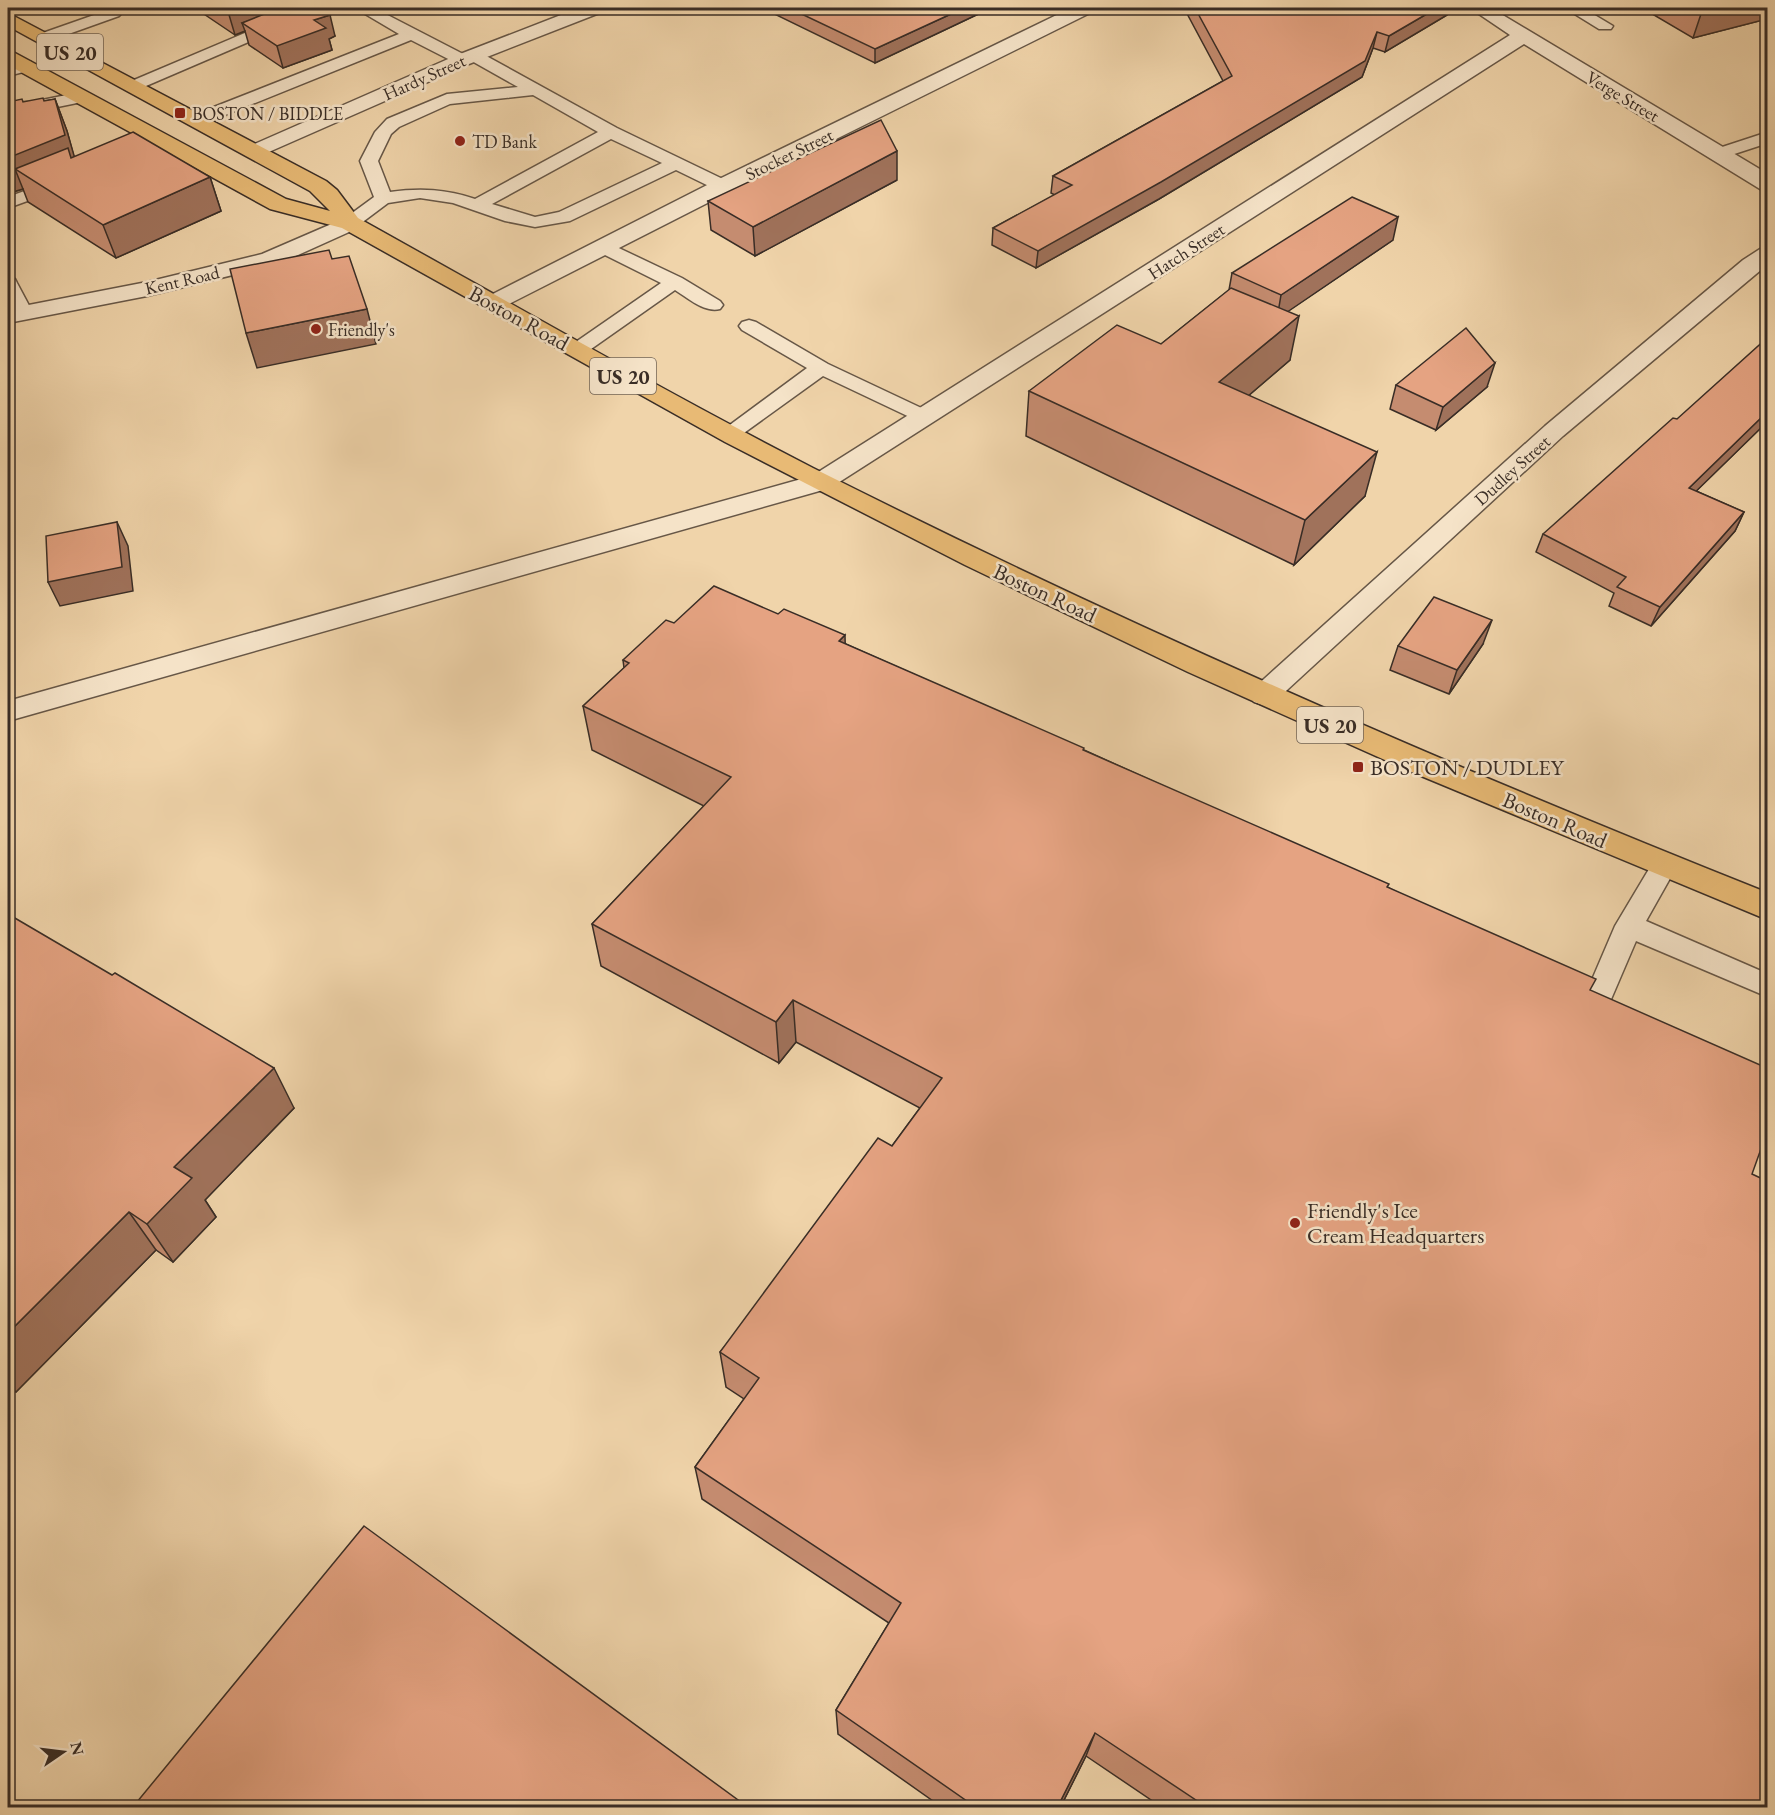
<svg xmlns="http://www.w3.org/2000/svg" width="1775" height="1815" font-family="'EB Garamond',serif">
  <style>
    .lines { fill: none; stroke-linecap: round; stroke-linejoin: round }
    .service-casing { stroke: #675747; stroke-width: 3 }
    .minor-casing { stroke: #675747; stroke-width: 3 }
    .tertiary-casing { stroke: #675747; stroke-width: 3 }
    .primary-casing { stroke: #392d26; stroke-width: 3 }
    .service { fill: #f5e3c8; fill-rule: evenodd }
    .minor { fill: #f5e3c8; fill-rule: evenodd }
    .tertiary { fill: #f5e3c8; fill-rule: evenodd }
    .primary { fill: #e8ba75; fill-rule: evenodd }
    .wall { fill: #c58c70; stroke: #392d26; stroke-width: 1.5 }
    .shaded-wall { fill: #a0725b; stroke: #392d26; stroke-width: 1.5 }
    .building { fill: #e5a382; stroke: #392d26; stroke-width: 1.5 }
    .poi-dot { fill: #8f2418; stroke: #f5e3c8; stroke-width: 2 }
    .labels { text-anchor: middle; dominant-baseline: central; stroke-width: 5; stroke-linejoin: round; paint-order: stroke }
    .far-street-label { font-size: 18px; fill: #392d26; stroke: #f5e3c8 }
    .far-poi-label { font-size: 18px; fill: #392d26; stroke: #f5e3c8; text-anchor: start }
    .shield { fill: #f5e3c8; stroke: #716457; stroke-width: 1.5 }
    .shield-label { font-size: 21px; font-weight: bold; fill: #392d26 }
    .street-label { font-size: 22px; fill: #392d26; stroke: #f5e3c8 }
    .poi-label { font-size: 22px; fill: #392d26; stroke: #f5e3c8; text-anchor: start }
  </style>
  <rect width="100%" height="100%" fill="#f0d4aa"/>
  <filter id="stains"><feTurbulence type="fractalNoise" baseFrequency=".00333" numOctaves="4"/><feColorMatrix values="0 0 0 0 .2 0 0 0 0 .09 0 0 0 0 .02 0 0 0 .5 -.17"/></filter>
  <radialGradient id="worn" r=".72"><stop offset=".6" stop-color="#630" stop-opacity="0"/><stop offset="1" stop-color="#630" stop-opacity=".3"/></radialGradient>
  <g class="lines">
    <defs>
      <g id="service">
        <path d="M114,8L119,10L122,13L119,16L49,41L43,43L35,38L37,35Z"/>
        <path d="M304,8H324L321,11L139,89H127L125,86L127,83Z"/>
        <path d="M355,8H374L465,55L467,52H479L617,128L729,182L732,186L729,190H717L676,170L570,221L535,227L505,221L453,203L420,198L388,203L356,227H344L341,223L344,219L374,197L360,161L375,132L387,119L447,94L518,87L470,60L468,63H456L411,40L203,124H191L189,120L191,116L399,34ZM533,95L598,132L475,199C446,189 420,188 390,192L378,161L391,134L399,127L450,104ZM611,139L662,163L559,212L535,217L492,204Z"/>
        <path d="M1565,8H1583L1613,26L1611,29H1599Z"/>
        <path d="M81,92L87,93L89,97L87,101L8,117V107Z"/>
        <path d="M1768,132V143L1719,159L1713,158L1710,154L1713,150Z"/>
        <path d="M60,178L66,179L69,183L66,187L8,208V197Z"/>
        <path d="M604,241L682,278L720,301L723,305L720,309C704,313 688,298 675,290L584,354H570L567,350L570,346L661,283L597,251L595,247L597,243Z"/>
        <path d="M8,277L15,279L17,283L33,313L30,317H16C7,304 7,292 8,277Z"/>
        <path d="M749,320L756,322L828,364L932,413L935,417L932,421L925,423L918,421L823,376L737,438L730,440L723,438L720,434L723,430L807,368L742,330L739,326L742,322Z"/>
        <path d="M1664,856L1673,859L1677,866L1646,921L1768,974V997L1636,941L1603,1018L1593,1022L1583,1018L1579,1010L1615,926L1655,859Z"/>
      </g>
      <g id="minor">
        <path d="M579,8H604L602,12L469,64L262,155L255,157L248,155L244,151L248,147L455,56Z"/>
        <path d="M1071,8H1094L1092,12L731,191L501,308L493,310L485,308L481,303L485,298L715,181Z"/>
        <path d="M1470,8H1491L1768,174V190L1760,189L1524,44L830,488L8,721V701L812,476L1510,35Z"/>
        <path d="M24,60L31,62L34,66L31,70L8,76V64Z"/>
        <path d="M1768,247V264L1563,436L1274,702L1264,705L1254,702L1249,695L1254,688L1545,426L1743,260L1760,249Z"/>
      </g>
      <path id="tertiary" d="M350,216L358,218L361,223L358,228L278,264L147,296L8,323V309L147,282L262,254Z"/>
      <path id="primary" d="M8,13L326,181L337,190L358,218C509,302 659,389 813,468C1124,625 1444,764 1768,893V920L1414,773L1188,672L965,565L725,442L342,228L270,209L8,65V51L15,53L286,199L330,211L310,191L8,26Z"/>
    </defs>
    <!-- service casing -->
    <use href="#service" class="service-casing"/>
    <!-- minor casing -->
    <use href="#minor" class="minor-casing"/>
    <!-- tertiary casing -->
    <use href="#tertiary" class="tertiary-casing"/>
    <!-- primary casing -->
    <use href="#primary" class="primary-casing"/>
    <!-- service -->
    <use href="#service" class="service"/>
    <!-- minor -->
    <use href="#minor" class="minor"/>
    <!-- tertiary -->
    <use href="#tertiary" class="tertiary"/>
    <!-- primary -->
    <use href="#primary" class="primary"/>
  </g>
  <!-- wall -->
  <g class="wall">
    <path d="M195,8H318L335,36L329,39L332,50L283,68L249,45L245,31L235,35Z"/>
    <path d="M762,8H991L875,63Z"/>
    <path d="M1184,8H1448L1447,15L1385,52L1373,48L1362,77L1159,199L1036,268L992,245L993,228L1055,195L1051,193L1053,176L1223,81Z"/>
    <path d="M1642,8H1767V19L1693,38Z"/>
    <path d="M55,99L67,131L74,157L210,177L221,211L116,258L28,202L23,189L13,192L8,190V102L44,101Z"/>
    <path d="M897,180L755,256L711,230L708,201Z"/>
    <path d="M1393,240L1288,311L1290,360L1249,395L1365,496L1294,565L1026,436L1029,391L1161,344L1229,290L1232,273Z"/>
    <path d="M1396,385L1487,387L1436,430L1390,409Z"/>
    <path d="M1767,422L1696,491L1744,512L1735,531L1651,626L1609,606L1614,593L1536,552L1543,534Z"/>
    <path d="M778,614L1084,750L1387,887L1590,990L1752,1174L1767,1808H1163L1086,1756L1060,1808H943L838,1734L836,1710L889,1623L702,1499L695,1467L744,1399L726,1387L720,1352L892,1146L920,1108L796,1042L779,1063L601,966L592,924L704,806L592,750L583,706L624,668L623,660L674,623Z"/>
    <path d="M1483,644L1449,694L1390,670L1398,646Z"/>
    <path d="M8,914L294,1108L205,1200L216,1217L173,1262L156,1250L16,1392L8,1386Z"/>
  </g>
  <!-- shaded-wall -->
  <g class="shaded-wall">
    <path d="M227,8H292L242,23L245,31L235,35Z"/>
    <path d="M964,8H991L875,63V49Z"/>
    <path d="M1437,8H1448L1447,15L1385,52L1389,36Z"/>
    <path d="M1703,8H1767V19L1693,38Z"/>
    <path d="M330,15L335,36L329,39L332,50L283,68L277,46L314,20Z"/>
    <path d="M1377,32L1373,48L1362,77L1159,199L1036,268L1038,251Z"/>
    <path d="M55,99L67,131L77,166L15,169L23,189L13,192L8,179V158Z"/>
    <path d="M897,151V180L755,256L753,227Z"/>
    <path d="M210,177L221,211L116,258L103,225Z"/>
    <path d="M1398,217L1393,240L1277,319L1281,295Z"/>
    <path d="M367,309L376,344L257,368L246,333Z"/>
    <path d="M1299,316L1290,360L1212,427L1219,382Z"/>
    <path d="M1495,363L1487,387L1436,430L1443,407Z"/>
    <path d="M1767,412V422L1681,506L1689,488Z"/>
    <path d="M1377,452L1365,496L1294,565L1305,520Z"/>
    <path d="M1744,512L1735,531L1651,626L1660,607Z"/>
    <path d="M117,522L128,546L133,591L60,606L48,582Z"/>
    <path d="M1492,620L1483,644L1449,694L1457,670Z"/>
    <path d="M845,635L846,680L839,641Z"/>
    <path d="M793,1000L796,1042L779,1063L776,1022Z"/>
    <path d="M274,1068L294,1108L205,1200L216,1217L173,1262L147,1224L174,1167Z"/>
    <path d="M129,1212L156,1250L16,1392L8,1383V1333Z"/>
    <path d="M1095,1733L1086,1756L1060,1808H1057Z"/>
  </g>
  <!-- building -->
  <g class="building">
    <path d="M279,8H318L330,15L314,20L326,28L277,46L242,23Z"/>
    <path d="M789,8H964L875,49Z"/>
    <path d="M1195,8H1437L1389,36L1377,32L1365,61L1161,182L1038,251L993,228L1072,185L1053,176L1232,76Z"/>
    <path d="M43,98L44,101L55,99L65,135L8,158V102L22,99L23,102Z"/>
    <path d="M881,120L897,151L753,227L708,201Z"/>
    <path d="M133,132L210,177L103,225L15,169L68,148L71,158Z"/>
    <path d="M1352,197L1398,217L1281,295L1232,273Z"/>
    <path d="M329,250L332,259L349,256L367,309L246,333L230,269Z"/>
    <path d="M1231,288L1299,316L1219,382L1377,452L1305,520L1029,391L1117,325L1161,344Z"/>
    <path d="M1466,328L1495,363L1443,407L1396,385Z"/>
    <path d="M1767,338V412L1689,488L1744,512L1660,607L1617,587L1626,577L1543,534L1673,418L1677,419Z"/>
    <path d="M117,522L122,567L48,582L46,536Z"/>
    <path d="M714,586L778,614L784,609L845,635L839,641L1084,748L1083,750L1389,884L1387,887L1596,979L1590,990L1767,1068V1132L1752,1174L1767,1181V1808H1208L1095,1733L1057,1808H977L836,1710L901,1603L695,1467L759,1378L720,1352L878,1138L892,1146L942,1078L793,1000L776,1022L592,924L731,777L583,706L629,663L623,660L666,620L674,623Z"/>
    <path d="M1434,597L1492,620L1457,670L1398,646Z"/>
    <path d="M8,914L112,975L115,973L274,1068L174,1167L192,1178L147,1224L129,1212L8,1333Z"/>
    <path d="M364,1526L749,1808H132Z"/>
  </g>
  <!-- markers -->
  <g class="poi-dot">
    <rect x="174" y="107" width="12" height="12" rx="3"/>
    <circle cx="460" cy="141" r="6"/>
    <circle cx="316" cy="329" r="6"/>
    <rect x="1352" y="761" width="12" height="12" rx="3"/>
    <circle cx="1295" cy="1223" r="6"/>
  </g>
  <g class="labels">
    <!-- far-street labels -->
    <g class="far-street-label">
      <text transform="translate(424 77) rotate(-24)">Hardy Street</text>
      <text transform="translate(1623 96) rotate(31)">Verge Street</text>
      <text transform="translate(789 154) rotate(-26)">Stocker Street</text>
      <text transform="translate(1186 251) rotate(-33)">Hatch Street</text>
      <text transform="translate(182 280) rotate(-13)">Kent Road</text>
      <text transform="translate(1512 470) rotate(-42)">Dudley Street</text>
    </g>
    <!-- far-poi labels -->
    <g class="far-poi-label">
      <text x="192" y="113">BOSTON / BIDDLE</text>
      <text x="472" y="141">TD Bank</text>
      <text x="328" y="329">Friendly's</text>
    </g>
    <!-- shield labels -->
    <g class="shield">
      <rect x="37" y="34" width="66" height="36" rx="4.5"/>
      <rect x="590" y="358" width="66" height="36" rx="4.5"/>
      <rect x="1297" y="707" width="66" height="36" rx="4.5"/>
    </g>
    <g class="shield-label">
      <text x="70" y="52">US 20</text>
      <text x="623" y="376">US 20</text>
      <text x="1330" y="725">US 20</text>
    </g>
    <!-- street labels -->
    <g class="street-label">
      <text transform="translate(519 318) rotate(29)">Boston Road</text>
      <text transform="translate(1045 593) rotate(25)">Boston Road</text>
      <text transform="translate(1555 820) rotate(23)">Boston Road</text>
    </g>
    <!-- poi labels -->
    <g class="poi-label">
      <text x="1370" y="767">BOSTON / DUDLEY</text>
      <text x="1307" y="1210">Friendly's Ice<tspan x="1307" dy="25">Cream Headquarters</tspan></text>
    </g>
  </g>
  <!-- margin -->
  <rect width="1775" height="1815" fill="none" stroke="#f0d4aa" stroke-width="30"/>
  <rect x="9" y="9" width="1757" height="1797" fill="none" stroke="#392d26" stroke-width="3"/>
  <rect x="15" y="15" width="1745" height="1785" fill="none" stroke="#392d26" stroke-width="1.5"/>
  <!-- north arrow -->
  <g transform="translate(63 1752) rotate(76)" stroke="#f5e3c8" stroke-width="4.5" paint-order="stroke">
  <path d="M0-4.5L10 22L0 15L-10 22Z" fill="#392d26"/>
  <text y="-9" font-size="16" font-weight="bold" text-anchor="middle" fill="#392d26">N</text>
  </g>
  <rect width="100%" height="100%" filter="url(#stains)"/>
  <rect width="100%" height="100%" fill="url(#worn)"/>
</svg>
